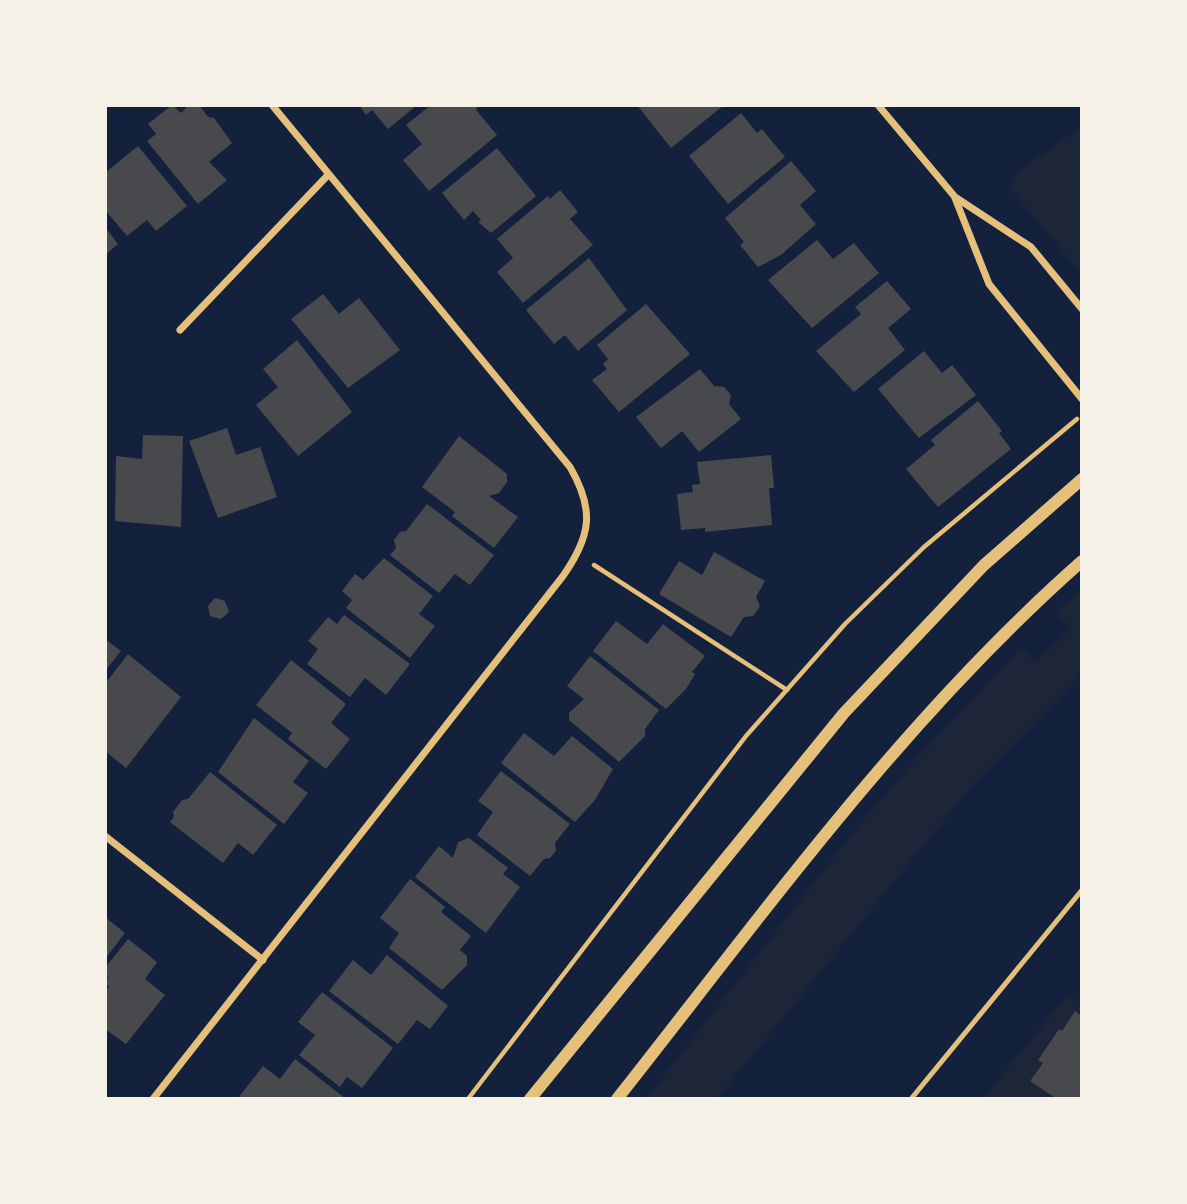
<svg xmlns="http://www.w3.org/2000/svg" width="1187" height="1204" font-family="Rubik,sans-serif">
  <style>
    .green { fill: #1d2539 }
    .building { fill: #48494c }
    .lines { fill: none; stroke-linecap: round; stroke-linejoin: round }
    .path { stroke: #e5c07b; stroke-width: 4.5 }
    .service { stroke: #e5c07b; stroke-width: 5 }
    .minor { stroke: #e5c07b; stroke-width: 7 }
    .tertiary { stroke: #e5c07b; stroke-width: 12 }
  </style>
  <rect width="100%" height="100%" fill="#14213d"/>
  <!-- green -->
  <g class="green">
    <path d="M1082,127V275L1010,188L1019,170Z"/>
    <path d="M1082,589V674L971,787L717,1099H646L856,829L916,759L1021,648L1035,662L1071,629L1055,613Z"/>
    <path d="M1068,995L1082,1003V1016L1075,1012L1062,1031L1058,1029L1038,1060L1043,1063L1030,1081L1057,1099H982Z"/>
  </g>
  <!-- building -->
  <g class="building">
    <path d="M172,105L181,113L189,105H199L208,117L214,118L232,143L209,162L227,180L198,204L147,141L156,134L148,124Z"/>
    <path d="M359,105H417L388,129L372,110L366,115Z"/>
    <path d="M431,105H478L476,110L497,135L429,191L403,160L422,144L406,125Z"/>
    <path d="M637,105H724L671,148Z"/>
    <path d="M741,113L757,133L762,129L785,157L728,204L689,156Z"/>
    <path d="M138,146L187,206L156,231L147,220L127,236L105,210V173Z"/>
    <path d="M497,148L536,196L491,233L478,222L481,220L473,211L464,220L442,193Z"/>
    <path d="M791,161L816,191L800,205L816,224L781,255L758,267L740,245L744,242L725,218Z"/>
    <path d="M560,190L578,212L570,219L593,245L523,303L497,272L513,258L497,239L548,196L550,199Z"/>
    <path d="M105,227L118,244L105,255Z"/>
    <path d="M817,240L833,259L854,243L879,273L812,328L768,280Z"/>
    <path d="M589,258L627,310L578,351L565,335L554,344L526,310Z"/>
    <path d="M887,281L911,309L888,328L905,350L854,392L816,351L861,314L855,307Z"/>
    <path d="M323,294L339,314L359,298L400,350L348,388L291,319Z"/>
    <path d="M646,304L690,354L619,412L592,380L607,369L603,364L608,359L597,345Z"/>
    <path d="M297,340L352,412L298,456L256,405L278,387L263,369Z"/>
    <path d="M924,351L942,373L952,365L976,395L919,438L878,389Z"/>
    <path d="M700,369L714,386L724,387L731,395L729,404L741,419L699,452L682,431L661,448L636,417Z"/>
    <path d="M978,401L1002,431L999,433L1011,449L938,507L906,469L935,445L931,440Z"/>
    <path d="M227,428L236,455L260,447L277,497L218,518L189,441Z"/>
    <path d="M143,435L183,436L181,527L115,521L116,456L142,459Z"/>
    <path d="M459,436L507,474V482L499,493L489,496L518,517L494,548L452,516L455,512L422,487Z"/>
    <path d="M771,455L774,488H769L772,525L705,532V528L681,530L677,494L693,492L692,485L700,484L697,462Z"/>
    <path d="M427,504L494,555L470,585L455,574L439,593L390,555L396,548L394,540L400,532L406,531Z"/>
    <path d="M714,552L765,581L756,597L760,606L753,616L744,617L731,637L659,594L679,561L702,575Z"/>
    <path d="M384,558L433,596L419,614L435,626L410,658L346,608L352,600L342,591L355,574L363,580Z"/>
    <path d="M215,598L225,601L229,612L221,619L210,616L208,606Z"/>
    <path d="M344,615L410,664L386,695L365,678L350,697L307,664L318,649L308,641L328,617L337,624Z"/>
    <path d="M616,621L647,644L663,624L705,656L692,672L695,674L686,689L666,709L593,651Z"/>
    <path d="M105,639L121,651L105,671Z"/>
    <path d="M128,654L181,697L126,768L105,751V684Z"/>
    <path d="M590,656L659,710L645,729V736L619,762L569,720V713L584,699L567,686Z"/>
    <path d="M291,660L346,704L331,723L350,739L326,769L288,739L292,733L256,705Z"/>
    <path d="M254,718L309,761L293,782L308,793L284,824L218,772Z"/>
    <path d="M524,733L554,756L572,736L613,769L595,800L575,822L501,763Z"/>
    <path d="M501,771L570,824L555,843L556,851L550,858L544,859L530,876L477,835L493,812L478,801Z"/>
    <path d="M210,772L277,825L253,855L238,843L223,863L170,822L174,817L173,812L182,800L188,799Z"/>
    <path d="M469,838L508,868L503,874L520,887L486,933L415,877L439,846L453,858L458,842Z"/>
    <path d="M410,879L445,907L441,912L471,936L460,950L467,956V965L442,990L389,948L399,933L380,918Z"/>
    <path d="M105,917L125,933L105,959Z"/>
    <path d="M128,939L157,962L145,979L165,995L126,1044L105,1029V992L109,987L105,983L108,978L105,968Z"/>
    <path d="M387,955L448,1006L430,1029L417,1020L398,1044L329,991L353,960L371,975Z"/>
    <path d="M322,992L393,1048L362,1088L347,1077L340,1087L299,1055L315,1035L298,1022Z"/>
    <path d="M1075,1011L1082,1016V1099H1057L1030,1081L1043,1063L1038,1060L1059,1029L1062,1031Z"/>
    <path d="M295,1059L346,1099L239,1097L263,1066L280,1079Z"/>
  </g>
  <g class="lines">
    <!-- path -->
    <g class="path">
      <path d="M594,565L787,690"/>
      <path d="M468,1099L746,736L845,624L924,547L1077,419"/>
    </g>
    <!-- service -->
    <path class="service" d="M911,1099L1082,890"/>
    <!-- minor -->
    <g class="minor">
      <path d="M878,105L955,197L1031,247L1082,309"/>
      <path d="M955,198L989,284L1082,399"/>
      <path d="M180,330L328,175"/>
      <path d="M105,836L263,960"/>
      <path d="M153,1099L563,576C591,536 595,510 570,467L272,105"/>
    </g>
    <!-- tertiary -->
    <g class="tertiary">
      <path d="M530,1099L844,713L984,565L1082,479"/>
      <path d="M617,1099C764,913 903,719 1082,561"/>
    </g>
  </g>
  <!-- border -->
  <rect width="1187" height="1204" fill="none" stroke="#f6f1e7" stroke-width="214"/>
</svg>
